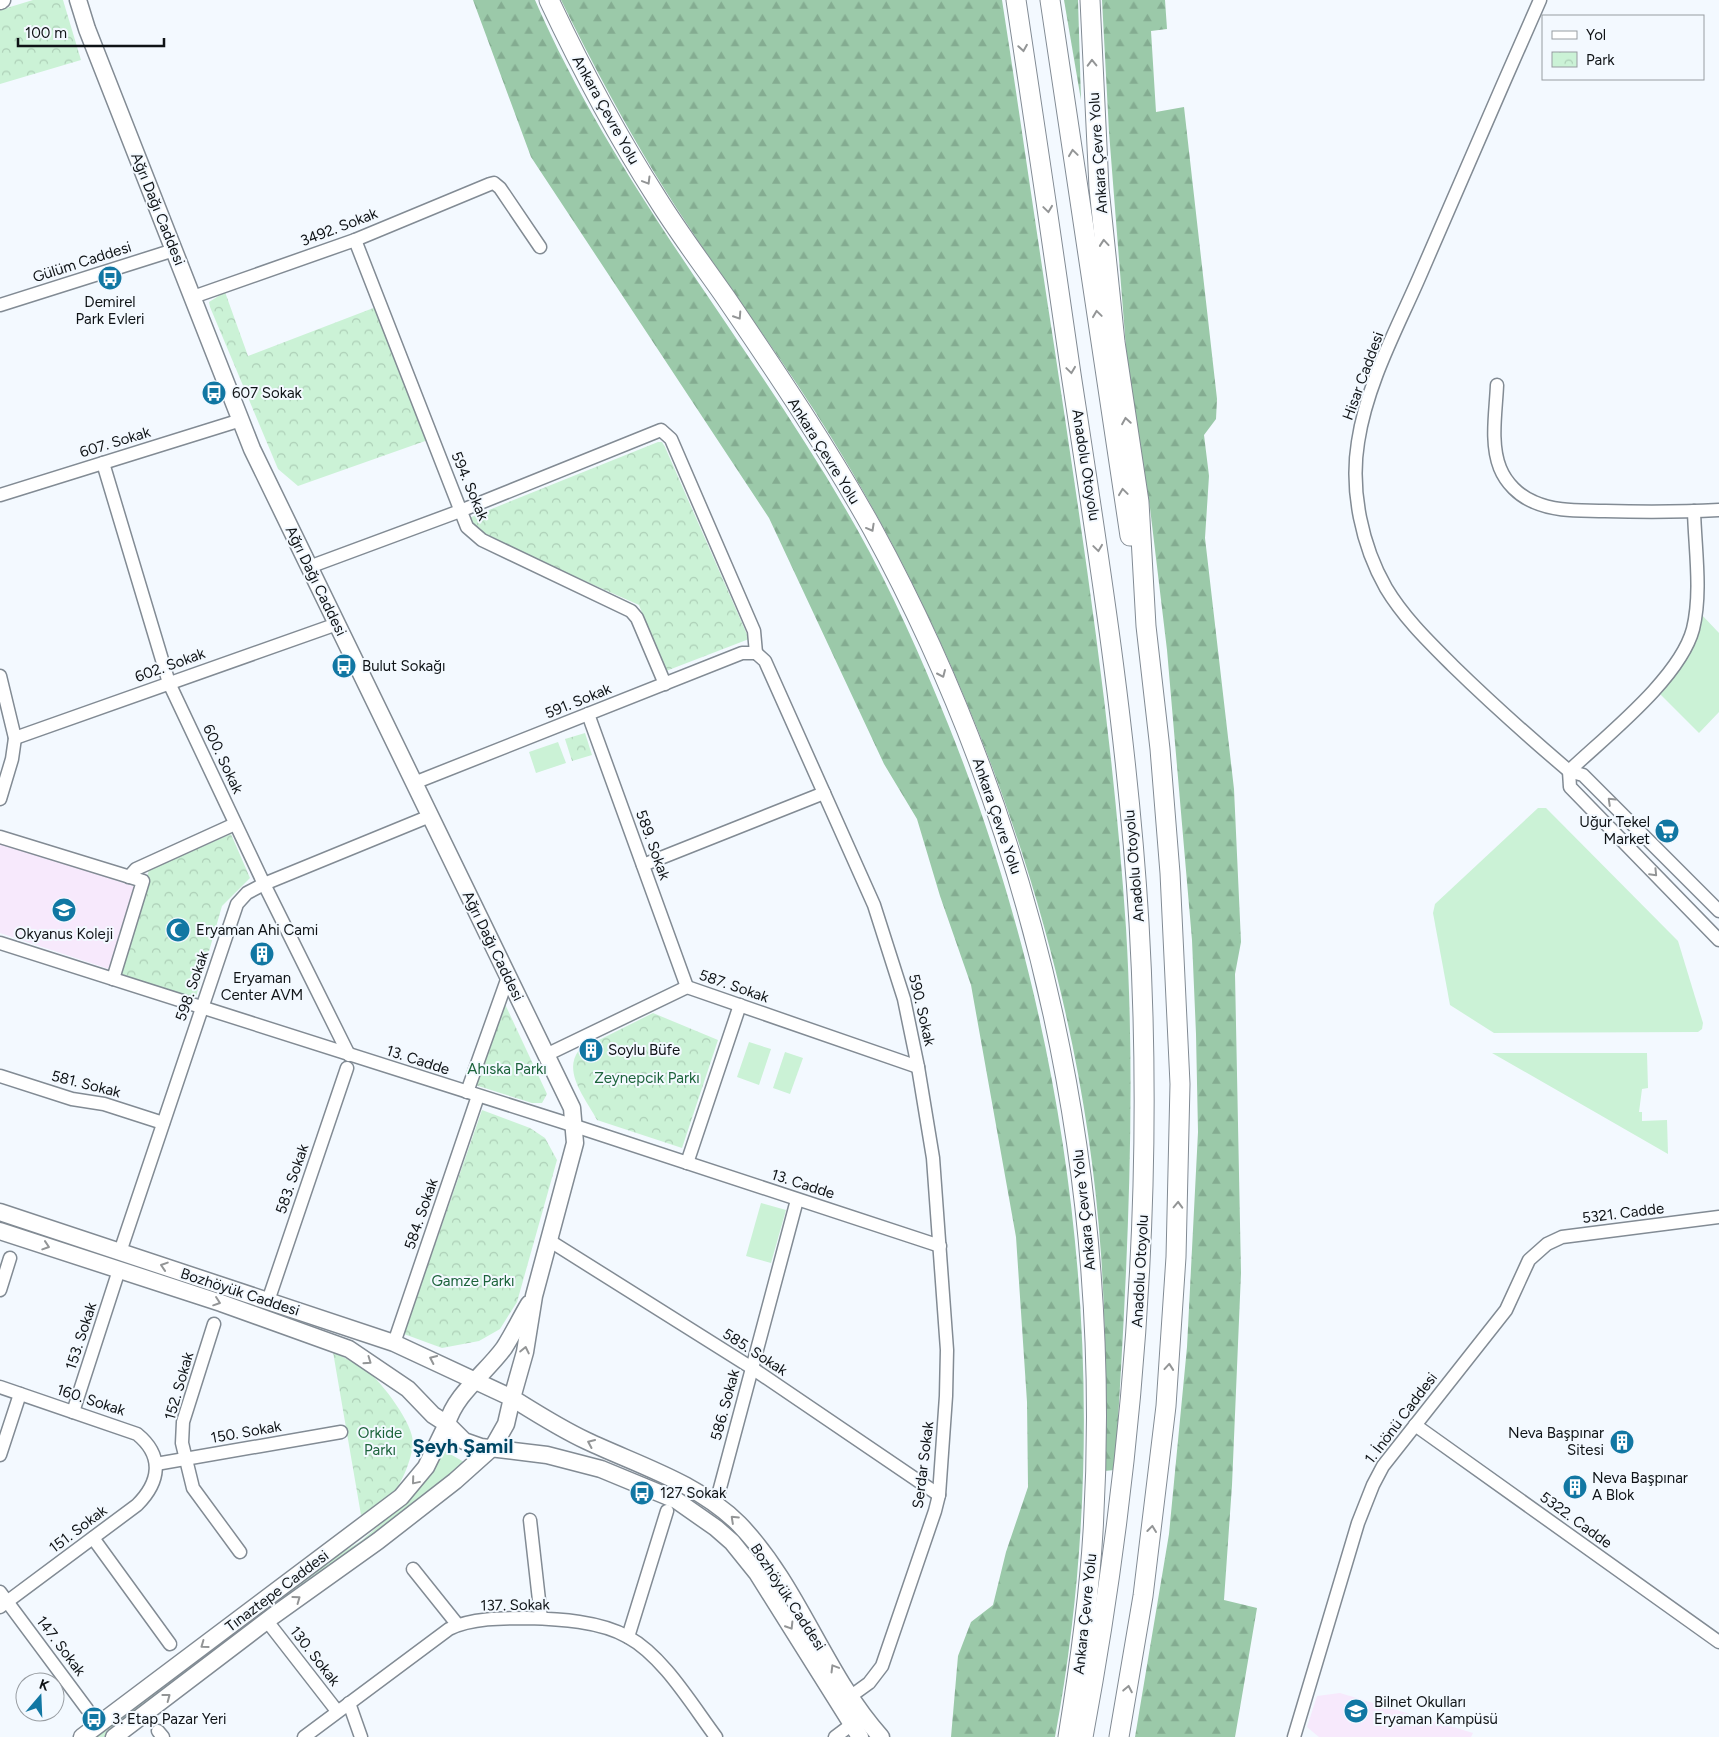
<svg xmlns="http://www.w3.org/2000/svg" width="1719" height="1737" font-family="Figtree,sans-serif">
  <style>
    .education { fill: #f7e9fc }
    .grass { fill: #cbf2d6 }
    .forest { fill: url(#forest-firs) }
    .park { fill: url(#park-crowns) }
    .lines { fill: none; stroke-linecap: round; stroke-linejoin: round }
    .minor-casing { stroke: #828b94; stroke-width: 15 }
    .major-casing { stroke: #828b94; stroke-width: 19 }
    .highway-casing { stroke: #828b94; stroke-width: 21 }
    .minor { stroke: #fff; stroke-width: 12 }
    .major { stroke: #fff; stroke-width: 16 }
    .highway { stroke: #fff; stroke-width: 19 }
    .oneway { stroke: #939596 }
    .labels { text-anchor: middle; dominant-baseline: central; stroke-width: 4; stroke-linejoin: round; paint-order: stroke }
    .street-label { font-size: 15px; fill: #0f1316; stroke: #f3f9ff }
    .poi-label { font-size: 15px; fill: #0f1316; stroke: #f3f9ff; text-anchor: start }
    .park-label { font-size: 15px; fill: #1d643c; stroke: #f3f9ff }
    .district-label { font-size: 20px; font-weight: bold; fill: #004765; stroke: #f3f9ff }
  </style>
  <defs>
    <pattern id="forest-firs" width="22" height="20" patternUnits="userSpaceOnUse" patternTransform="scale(1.25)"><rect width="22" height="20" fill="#9bc9a9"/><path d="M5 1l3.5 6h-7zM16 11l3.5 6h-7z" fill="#84ac91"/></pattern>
    <pattern id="park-crowns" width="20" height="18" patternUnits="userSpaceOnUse" patternTransform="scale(1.25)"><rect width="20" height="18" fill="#cbf2d6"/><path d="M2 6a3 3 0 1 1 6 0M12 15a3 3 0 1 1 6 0" fill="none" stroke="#adcfb7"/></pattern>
  </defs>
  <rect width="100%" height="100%" fill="#f3f9ff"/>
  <!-- education -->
  <g class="education">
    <path d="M0,843L136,887L109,969L0,933Z"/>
    <path d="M1340,1693L1473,1733L1471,1737H1319L1307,1727L1317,1696Z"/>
  </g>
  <!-- grass -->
  <g class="grass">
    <path d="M1700,613L1719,633V712L1699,733L1656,690Z"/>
    <path d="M558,742L566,763L536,773L529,752Z"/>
    <path d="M1538,808H1546L1678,941L1703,1023L1702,1029L1698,1032L1494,1033L1450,1005L1433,913L1435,904Z"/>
    <path d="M749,1042L771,1049L759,1085L737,1077Z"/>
    <path d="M785,1052L803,1058L790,1094L773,1088Z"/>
    <path d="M1492,1053H1647L1648,1088L1642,1089L1639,1112H1642V1121L1667,1120L1668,1154Z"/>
    <path d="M761,1203L786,1210L771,1263L746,1256Z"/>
    <path d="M443,1450L464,1462L439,1485L104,1737H94L330,1560L361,1541L407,1501Z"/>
  </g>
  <!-- forest -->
  <g class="forest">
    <path d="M473,0H535C618,191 755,348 857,529C892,591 921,657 948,724C1076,1042 1118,1399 1055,1737H951L958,1656L971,1622L993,1605L1006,1552L1028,1487L1027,1402L1016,1237L971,985L940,896L917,819L884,764L769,518L531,157Z"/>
    <path d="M561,0H1002C1020,115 1036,230 1054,345C1083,539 1113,732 1126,928C1137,1108 1126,1289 1115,1470L1104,1471C1106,1398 1106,1326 1101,1254C1082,972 979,677 831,437C779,353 718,274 665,190C627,129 593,65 561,0Z"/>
    <path d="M1064,0H1078L1081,100Z"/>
    <path d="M1102,0H1165L1167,29L1151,31L1156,112L1184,107L1217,399L1216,419L1204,435L1209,476L1205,538L1234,789L1241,942L1235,974L1241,1273L1232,1485L1224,1600L1257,1608L1235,1737H1135L1169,1534L1187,1347L1198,1132L1196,1034L1192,940L1167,650L1150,508L1127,361L1109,132Z"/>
  </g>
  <!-- park -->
  <g class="park">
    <path d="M33,0H63L81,60L0,84V10Z"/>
    <path d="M225,292L248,356L376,307L428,440L298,486L278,469L210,307L209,302Z"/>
    <path d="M658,442H662L665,447L749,639L666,671L663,667L639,605L501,544L477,530L469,518Z"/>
    <path d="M585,733L592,755L572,761L565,739Z"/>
    <path d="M231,834L250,878L222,906L195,1000L118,974L149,870Z"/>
    <path d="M504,1002L547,1094L542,1103H532L475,1085Z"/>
    <path d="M653,1013L718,1040L682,1148L597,1120C586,1099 562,1072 579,1050Z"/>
    <path d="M482,1110L530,1128L545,1138L557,1160L517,1302L500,1329L479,1341L442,1348L404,1334Z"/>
    <path d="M333,1352C344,1358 357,1363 367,1370C382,1383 414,1424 413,1444C411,1463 398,1494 382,1505C376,1509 368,1512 361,1515Z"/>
  </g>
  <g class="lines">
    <defs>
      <g id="minor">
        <path d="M1540,0C1500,90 1462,180 1422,271C1399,325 1367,382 1358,442C1350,491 1362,546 1386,588C1404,618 1429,642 1453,666C1491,703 1529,737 1569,771L1583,775L1719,911"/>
        <path d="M355,240L467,527L482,540L631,611L637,618L665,684"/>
        <path d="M193,297L355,240L490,184L494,183L500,188L540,247"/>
        <path d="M0,305L174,250"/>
        <path d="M1497,385C1496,411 1490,443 1500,468C1506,483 1519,496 1534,502C1556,512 1581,510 1605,511C1643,512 1681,512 1719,510"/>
        <path d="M103,463L169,683L264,884L349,1055"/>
        <path d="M0,495L241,420"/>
        <path d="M309,567L460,511L661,430L671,439L754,631L756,653"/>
        <path d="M756,653L765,661L874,905L904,999L918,1067L933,1158L947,1350L946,1396L939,1495L935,1511L882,1666L869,1683L851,1696"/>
        <path d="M0,676L15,738L12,759L0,799"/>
        <path d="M588,714L687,987"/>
        <path d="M15,738L337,624"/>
        <path d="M1569,771C1607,735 1680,678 1693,629C1702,592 1695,549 1694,511"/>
        <path d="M1569,771L1570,787L1719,940"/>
        <path d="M414,783L742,653H756"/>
        <path d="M0,837L143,881L113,979"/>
        <path d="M643,865L824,793"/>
        <path d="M129,877L136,869L235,824"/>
        <path d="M0,943L575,1126L940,1246"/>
        <path d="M546,1055L687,987L918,1067"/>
        <path d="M0,1076L72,1099L104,1104L163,1123"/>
        <path d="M467,1092L508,977"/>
        <path d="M687,1163L740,1005"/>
        <path d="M550,1241L752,1368L939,1495"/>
        <path d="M120,1252L237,904L247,893L264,884L430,816"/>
        <path d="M0,1290L10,1258"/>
        <path d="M268,1301L347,1068"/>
        <path d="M214,1324L183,1422L182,1443L193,1488L240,1552"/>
        <path d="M394,1343L478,1096"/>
        <path d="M0,1387L137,1434C164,1456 160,1482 137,1505L0,1607"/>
        <path d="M73,1412L119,1270"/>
        <path d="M1415,1425L1719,1642"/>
        <path d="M0,1455L20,1394"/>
        <path d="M156,1464L341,1432"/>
        <path d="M716,1503L797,1200"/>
        <path d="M530,1520L541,1618"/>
        <path d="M93,1538L170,1644"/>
        <path d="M413,1569L457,1624"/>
        <path d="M0,1592L87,1709"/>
        <path d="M267,1621L337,1711"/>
        <path d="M628,1637L667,1511"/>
        <path d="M349,1703L361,1737"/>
        <path d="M158,1731L163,1737"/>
        <path d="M304,1737L449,1629C471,1618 503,1618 527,1618C559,1619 600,1621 628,1637C663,1656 692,1705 716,1737"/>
        <path d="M835,1737L851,1725"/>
        <path d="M1294,1737L1358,1523L1373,1485L1383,1466L1506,1310L1529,1260L1547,1244L1562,1237L1719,1217"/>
      </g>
      <g id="major">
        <path d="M78,0L87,29L252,449L572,1108L575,1143L534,1296L525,1352L512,1398C536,1413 561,1429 587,1441C638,1465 698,1483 739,1524C799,1586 824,1674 881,1737"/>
        <path d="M0,1L2,0"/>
        <path d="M0,1212L394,1343L512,1398L506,1424L493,1447L455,1481L378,1541L273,1616L114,1737"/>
        <path d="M0,1231L221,1303L349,1349L408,1389L433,1415L447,1424L426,1467L401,1497L82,1737"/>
        <path d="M529,1304C520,1319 513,1334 504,1348C486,1373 455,1394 447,1424L464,1441L481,1447L547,1455L601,1469L676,1500L716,1528L732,1542L757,1573L860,1737"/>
      </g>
      <g id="highway">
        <path d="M549,0C581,68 616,134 657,198C678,232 703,265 726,298C777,373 828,449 872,528C1039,834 1114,1184 1093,1532C1089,1601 1079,1669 1068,1737"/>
        <path d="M1016,0C1035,125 1053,249 1071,374C1099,557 1128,739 1139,923C1155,1196 1133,1469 1083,1737"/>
        <path d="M1050,0L1130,536"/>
        <path d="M1090,0L1099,188L1115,342L1139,502L1146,626L1160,749L1170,873L1180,1084L1176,1257L1166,1406L1143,1596L1119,1737"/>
      </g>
    </defs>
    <!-- minor casing -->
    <use href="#minor" class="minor-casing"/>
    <!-- major casing -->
    <use href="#major" class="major-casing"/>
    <!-- highway casing -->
    <use href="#highway" class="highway-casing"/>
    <!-- minor -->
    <use href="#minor" class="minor"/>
    <!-- major -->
    <use href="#major" class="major"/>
    <!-- highway -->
    <use href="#highway" class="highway"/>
  </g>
  <!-- one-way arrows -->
  <defs><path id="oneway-chevron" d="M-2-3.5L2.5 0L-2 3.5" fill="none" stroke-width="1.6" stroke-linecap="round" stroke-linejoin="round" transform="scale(1.25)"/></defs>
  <g class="oneway">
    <use href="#oneway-chevron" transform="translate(1023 48) rotate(81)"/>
    <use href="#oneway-chevron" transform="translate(1092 63) rotate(-91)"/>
    <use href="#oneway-chevron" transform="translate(1073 153) rotate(-98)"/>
    <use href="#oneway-chevron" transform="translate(647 181) rotate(59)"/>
    <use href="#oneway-chevron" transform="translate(1048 209) rotate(82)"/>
    <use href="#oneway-chevron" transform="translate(1104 243) rotate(-95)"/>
    <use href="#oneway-chevron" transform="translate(1097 314) rotate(-98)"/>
    <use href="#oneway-chevron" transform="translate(738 316) rotate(57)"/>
    <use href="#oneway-chevron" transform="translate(1071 370) rotate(82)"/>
    <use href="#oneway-chevron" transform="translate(1126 421) rotate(-99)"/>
    <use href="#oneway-chevron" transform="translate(1123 492) rotate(-98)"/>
    <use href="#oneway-chevron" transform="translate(871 528) rotate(61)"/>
    <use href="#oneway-chevron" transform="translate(1098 548) rotate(82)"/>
    <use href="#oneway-chevron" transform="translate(942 674) rotate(66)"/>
    <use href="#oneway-chevron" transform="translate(1611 801) rotate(-136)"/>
    <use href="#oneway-chevron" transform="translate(1654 873) rotate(46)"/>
    <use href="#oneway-chevron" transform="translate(1178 1205) rotate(-88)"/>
    <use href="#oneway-chevron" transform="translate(46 1246) rotate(18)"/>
    <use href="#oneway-chevron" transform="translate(164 1266) rotate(-162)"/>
    <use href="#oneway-chevron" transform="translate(217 1302) rotate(19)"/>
    <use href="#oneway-chevron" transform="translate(525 1350) rotate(-78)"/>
    <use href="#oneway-chevron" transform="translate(433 1359) rotate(-155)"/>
    <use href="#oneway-chevron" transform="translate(368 1361) rotate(35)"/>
    <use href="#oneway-chevron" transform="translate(1169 1367) rotate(-85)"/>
    <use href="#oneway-chevron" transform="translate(591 1443) rotate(-156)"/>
    <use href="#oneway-chevron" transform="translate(415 1481) rotate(130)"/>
    <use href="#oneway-chevron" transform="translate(734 1519) rotate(-137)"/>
    <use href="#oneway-chevron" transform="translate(1152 1529) rotate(-83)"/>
    <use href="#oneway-chevron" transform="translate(297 1599) rotate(-36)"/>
    <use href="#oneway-chevron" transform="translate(790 1626) rotate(58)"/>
    <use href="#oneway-chevron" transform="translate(204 1645) rotate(144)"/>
    <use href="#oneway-chevron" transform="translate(834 1668) rotate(-121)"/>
    <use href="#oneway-chevron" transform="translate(1128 1689) rotate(-79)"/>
    <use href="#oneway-chevron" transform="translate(167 1697) rotate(-37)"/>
  </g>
  <!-- icons -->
  <defs>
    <symbol id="bus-disc" viewBox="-11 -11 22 22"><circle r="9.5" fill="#1177a3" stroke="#f3f9ff"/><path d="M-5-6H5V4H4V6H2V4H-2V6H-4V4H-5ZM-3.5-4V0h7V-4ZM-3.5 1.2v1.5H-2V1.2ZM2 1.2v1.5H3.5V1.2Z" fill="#fff"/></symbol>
    <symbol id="supermarket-disc" viewBox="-11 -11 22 22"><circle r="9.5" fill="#1177a3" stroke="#f3f9ff"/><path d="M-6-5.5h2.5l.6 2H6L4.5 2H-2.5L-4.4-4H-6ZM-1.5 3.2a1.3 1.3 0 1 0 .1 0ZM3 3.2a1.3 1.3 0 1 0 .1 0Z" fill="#fff"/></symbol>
    <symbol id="school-disc" viewBox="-11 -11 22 22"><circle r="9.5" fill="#1177a3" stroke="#f3f9ff"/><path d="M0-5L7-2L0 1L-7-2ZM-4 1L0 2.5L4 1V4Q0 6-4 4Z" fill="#fff"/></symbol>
    <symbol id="mosque-disc" viewBox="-11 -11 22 22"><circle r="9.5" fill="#1177a3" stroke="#f3f9ff"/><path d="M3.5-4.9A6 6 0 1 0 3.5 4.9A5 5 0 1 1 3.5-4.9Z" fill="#fff"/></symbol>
    <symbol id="building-disc" viewBox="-11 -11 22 22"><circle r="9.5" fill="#1177a3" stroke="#f3f9ff"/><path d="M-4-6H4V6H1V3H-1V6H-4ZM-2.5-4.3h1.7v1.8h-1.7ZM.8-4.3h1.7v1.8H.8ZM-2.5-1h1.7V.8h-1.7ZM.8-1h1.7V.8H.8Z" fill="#fff"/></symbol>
  </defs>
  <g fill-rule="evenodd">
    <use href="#bus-disc" x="96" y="264" width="28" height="28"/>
    <use href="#bus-disc" x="200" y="379" width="28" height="28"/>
    <use href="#bus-disc" x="330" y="652" width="28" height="28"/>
    <use href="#supermarket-disc" x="1653" y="817" width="28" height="28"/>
    <use href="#school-disc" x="50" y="896" width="28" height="28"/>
    <use href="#mosque-disc" x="164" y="916" width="28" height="28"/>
    <use href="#building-disc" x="248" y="940" width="28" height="28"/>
    <use href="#building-disc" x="577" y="1036" width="28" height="28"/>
    <use href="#building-disc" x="1608" y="1428" width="28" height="28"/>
    <use href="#building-disc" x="1561" y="1473" width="28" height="28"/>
    <use href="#bus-disc" x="628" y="1479" width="28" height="28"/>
    <use href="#school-disc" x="1342" y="1697" width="28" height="28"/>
    <use href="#bus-disc" x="80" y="1705" width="28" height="28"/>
  </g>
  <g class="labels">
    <!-- street labels -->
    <g class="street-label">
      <text transform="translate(606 110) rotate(61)">Ankara Çevre Yolu</text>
      <text transform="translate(1098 153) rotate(-94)">Ankara Çevre Yolu</text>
      <text transform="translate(158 209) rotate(68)">Ağrı Dağı Caddesi</text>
      <text transform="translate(339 227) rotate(-21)">3492. Sokak</text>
      <text transform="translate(82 262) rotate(-18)">Gülüm Caddesi</text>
      <text transform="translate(1363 376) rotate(-70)">Hisar Caddesi</text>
      <text transform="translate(115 442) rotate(-17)">607. Sokak</text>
      <text transform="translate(824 451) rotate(58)">Ankara Çevre Yolu</text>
      <text transform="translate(1086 465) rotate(81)">Anadolu Otoyolu</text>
      <text transform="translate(470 486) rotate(67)">594. Sokak</text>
      <text transform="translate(316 581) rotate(64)">Ağrı Dağı Caddesi</text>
      <text transform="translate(170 665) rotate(-20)">602. Sokak</text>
      <text transform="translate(578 701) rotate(-22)">591. Sokak</text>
      <text transform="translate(223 759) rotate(65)">600. Sokak</text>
      <text transform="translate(997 816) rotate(71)">Ankara Çevre Yolu</text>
      <text transform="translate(653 845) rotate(70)">589. Sokak</text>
      <text transform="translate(1134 866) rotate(-95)">Anadolu Otoyolu</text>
      <text transform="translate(493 946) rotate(64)">Ağrı Dağı Caddesi</text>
      <text transform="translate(192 986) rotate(-71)">598. Sokak</text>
      <text transform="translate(734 986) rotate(19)">587. Sokak</text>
      <text transform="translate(922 1010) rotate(77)">590. Sokak</text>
      <text transform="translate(418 1060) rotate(18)">13. Cadde</text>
      <text transform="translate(86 1084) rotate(14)">581. Sokak</text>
      <text transform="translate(292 1179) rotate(-71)">583. Sokak</text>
      <text transform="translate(803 1184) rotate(18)">13. Cadde</text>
      <text transform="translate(1084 1210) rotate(-96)">Ankara Çevre Yolu</text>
      <text transform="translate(1623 1213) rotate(-7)">5321. Cadde</text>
      <text transform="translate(421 1214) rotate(-71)">584. Sokak</text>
      <text transform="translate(1140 1271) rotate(-87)">Anadolu Otoyolu</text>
      <text transform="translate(240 1292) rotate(18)">Bozhöyük Caddesi</text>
      <text transform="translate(81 1336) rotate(-72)">153. Sokak</text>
      <text transform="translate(755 1352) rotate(33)">585. Sokak</text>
      <text transform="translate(179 1386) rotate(-74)">152. Sokak</text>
      <text transform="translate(91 1400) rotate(18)">160. Sokak</text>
      <text transform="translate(725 1405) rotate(-75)">586. Sokak</text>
      <text transform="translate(1401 1418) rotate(-53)">1. İnönü Caddesi</text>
      <text transform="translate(246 1432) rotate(-10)">150. Sokak</text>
      <text transform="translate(923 1465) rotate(-83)">Serdar Sokak</text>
      <text transform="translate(1576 1520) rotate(36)">5322. Cadde</text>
      <text transform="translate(78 1529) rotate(-37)">151. Sokak</text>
      <text transform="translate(277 1591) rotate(-37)">Tınaztepe Caddesi</text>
      <text transform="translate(788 1597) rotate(57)">Bozhöyük Caddesi</text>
      <text transform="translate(515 1605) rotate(-1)">137. Sokak</text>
      <text transform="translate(1085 1614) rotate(-84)">Ankara Çevre Yolu</text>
      <text transform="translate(61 1646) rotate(53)">147. Sokak</text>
      <text transform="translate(315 1656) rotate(52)">130. Sokak</text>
    </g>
    <!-- poi labels -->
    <g class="poi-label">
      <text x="110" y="302" text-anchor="middle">Demirel<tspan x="110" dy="17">Park Evleri</tspan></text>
      <text x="232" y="393">607 Sokak</text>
      <text x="362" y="666">Bulut Sokağı</text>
      <text x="1650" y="822" text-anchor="end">Uğur Tekel<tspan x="1650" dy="17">Market</tspan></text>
      <text x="196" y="930">Eryaman Ahi Cami</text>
      <text x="64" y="934" text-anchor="middle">Okyanus Koleji</text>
      <text x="262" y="978" text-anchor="middle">Eryaman<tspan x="262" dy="17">Center AVM</tspan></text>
      <text x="608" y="1050">Soylu Büfe</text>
      <text x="1604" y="1433" text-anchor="end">Neva Başpınar<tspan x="1604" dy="17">Sitesi</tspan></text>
      <text x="1592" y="1478">Neva Başpınar<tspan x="1592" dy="17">A Blok</tspan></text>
      <text x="660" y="1493">127 Sokak</text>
      <text x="1374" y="1702">Bilnet Okulları<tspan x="1374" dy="17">Eryaman Kampüsü</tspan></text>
      <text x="112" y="1719">3. Etap Pazar Yeri</text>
    </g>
    <!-- park labels -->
    <g class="park-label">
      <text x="507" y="1069">Ahıska Parkı</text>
      <text x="647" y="1078">Zeynepcik Parkı</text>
      <text x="473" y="1281">Gamze Parkı</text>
      <text x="380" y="1433">Orkide<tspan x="380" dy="17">Parkı</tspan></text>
    </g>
    <!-- district labels -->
    <g class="district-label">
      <text x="463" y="1446">Şeyh Şamil</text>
    </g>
  </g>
  <!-- legend -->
  <rect x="1542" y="15" width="162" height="65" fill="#f3f9ff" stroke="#989da2"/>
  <rect x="1552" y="31" width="25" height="8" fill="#ffffff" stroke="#989da2"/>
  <text x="1586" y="40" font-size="15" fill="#0f1316">Yol</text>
  <rect x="1552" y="52" width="25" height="15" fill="url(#park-crowns)" stroke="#989da2"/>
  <text x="1586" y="65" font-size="15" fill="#0f1316">Park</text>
  <!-- north arrow -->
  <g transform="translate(40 1697) rotate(19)"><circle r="24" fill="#f3f9ff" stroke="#989da2"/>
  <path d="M0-4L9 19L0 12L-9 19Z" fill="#1177a3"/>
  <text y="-8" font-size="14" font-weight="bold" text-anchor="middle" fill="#0f1316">K</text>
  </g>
  <!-- scale -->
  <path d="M18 38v8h146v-8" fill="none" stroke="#0f1316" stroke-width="2.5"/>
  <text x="25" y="38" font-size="15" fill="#0f1316" stroke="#f3f9ff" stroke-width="4" paint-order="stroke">100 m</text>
</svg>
